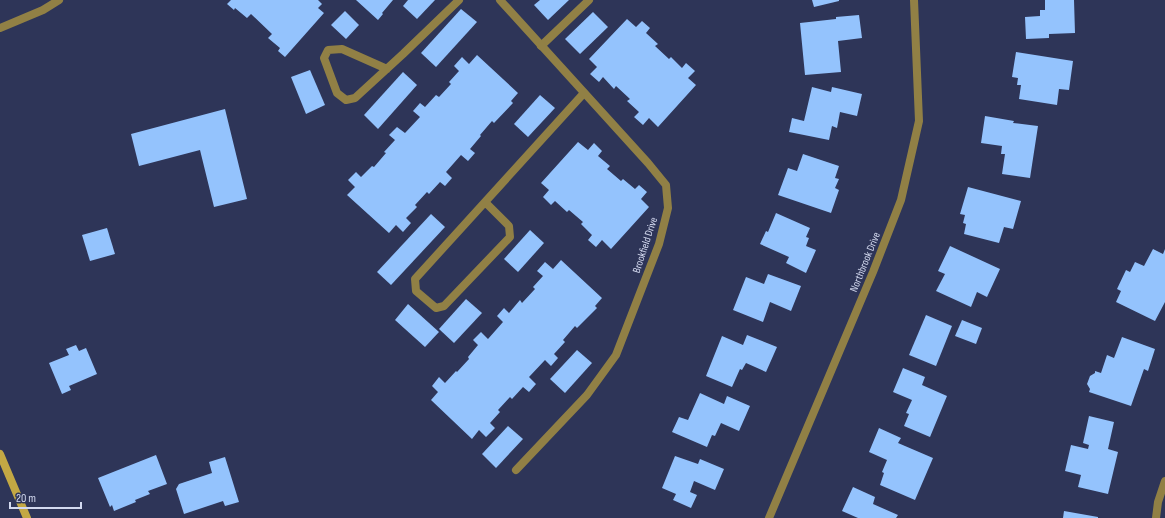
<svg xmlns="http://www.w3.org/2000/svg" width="1165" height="518" font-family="'Sofia Sans Condensed',sans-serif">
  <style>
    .building { fill: #94c3fd }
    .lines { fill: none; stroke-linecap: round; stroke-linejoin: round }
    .lane { stroke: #918045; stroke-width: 8 }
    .street { stroke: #918045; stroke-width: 8 }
    .secondary { stroke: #c3a844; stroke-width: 8 }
    .labels { text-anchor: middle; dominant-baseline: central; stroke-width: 4; stroke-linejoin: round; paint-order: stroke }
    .street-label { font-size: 11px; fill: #d3d9ef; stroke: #2e3558 }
  </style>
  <rect width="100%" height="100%" fill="#2e3558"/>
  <!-- building -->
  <g class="building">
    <path d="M231,0H318L322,4L318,8L324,13L285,57L278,51L280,48L268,38L272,34L251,14L247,18L235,8L234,10L227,4Z"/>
    <path d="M356,0H393L382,13L383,14L378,20Z"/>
    <path d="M408,0H435L417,19L403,6Z"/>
    <path d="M540,0H569L548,20L534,5Z"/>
    <path d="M812,0H839V1L814,7Z"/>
    <path d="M1045,0H1074L1075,33L1049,34V38L1026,39L1025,17L1040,16V10H1045Z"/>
    <path d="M461,9L477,22L436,67L421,53Z"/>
    <path d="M345,11L359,25L346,39L331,25Z"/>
    <path d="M593,12L608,27L580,54L565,39Z"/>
    <path d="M859,15L862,38L838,41L841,72L805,75L800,23L836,19V17Z"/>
    <path d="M627,19L636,27L642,21L650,28L646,33L658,44L655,46L669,59L671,57L682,68L686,63L695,71L688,78L696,85L658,127L649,118L643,125L634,117L639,112L627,101L630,99L616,86L614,89L603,77L599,82L590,74L597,67L589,59Z"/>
    <path d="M1016,52L1073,61L1069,90L1059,89L1057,105L1019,99L1021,85H1017L1018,78L1012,77Z"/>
    <path d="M477,55L518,93L511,101L513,103L494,123L492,121L480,135L481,136L470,149L475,153L468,161L461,155L446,172L452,178L445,186L440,182L429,194L427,192L415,205L417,207L406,218L411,223L403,232L396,225L389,233L347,195L355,187L348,180L356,172L361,177L372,166L374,167L386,153L384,152L395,140L389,135L397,127L405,133L420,117L413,111L420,103L425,107L436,95L439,97L451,84L449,82L459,71L454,66L462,57L469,64Z"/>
    <path d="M310,70L325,105L306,114L291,77Z"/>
    <path d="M403,72L417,85L378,129L364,115Z"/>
    <path d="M812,87L831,92L832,87L862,94L857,116L840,112L837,128L832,126L829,140L789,132L792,118L804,121Z"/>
    <path d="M540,95L555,108L528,137L514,124Z"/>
    <path d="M225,109L247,199L214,207L200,150L139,166L131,134Z"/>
    <path d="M985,116L1014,121L1013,123L1038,126L1030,178L1002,174L1005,154H1001L1002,146L981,143Z"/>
    <path d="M578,142L588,150L594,143L602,151L598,156L610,166L607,169L621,181L623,179L635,189L639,185L647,192L641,199L649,207L611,249L602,240L596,247L588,240L592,235L581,224L583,222L569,210L567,212L555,201L551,205L543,197L549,190L541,183Z"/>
    <path d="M803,154L839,166L835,178L839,179L835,188L839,190L831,213L778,195L788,168L797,171Z"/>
    <path d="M968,187L1021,201L1013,229L1004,227L999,243L964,234L966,224L963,223L965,215L960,214Z"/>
    <path d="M776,213L810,228L806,237L809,238L806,246L816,250L806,273L786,263L789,257L760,244L766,231L768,232Z"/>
    <path d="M431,214L445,227L391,285L377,272Z"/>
    <path d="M107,228L115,254L90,261L82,235Z"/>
    <path d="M530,230L544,243L518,272L504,259Z"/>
    <path d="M950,246L1000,269L987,297L977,292L971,307L936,291L945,274L938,271Z"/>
    <path d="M1153,249L1163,254L1165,249V302L1155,321L1116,302L1121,291L1117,289L1126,270L1130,272L1135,262L1144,266Z"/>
    <path d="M561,260L602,298L595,306L597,308L577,328L575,326L563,340L565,342L554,354L558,358L551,366L545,360L529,377L536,384L529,392L523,387L512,399L510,397L498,410L500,412L490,423L495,428L486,437L479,430L472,439L431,400L438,392L432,386L439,377L445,383L456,371L457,372L469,359L468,357L478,345L473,340L481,332L488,339L503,322L497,316L504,308L509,313L520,300L522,303L535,289L533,287L543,276L537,271L545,262L553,269Z"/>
    <path d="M768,274L801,286L791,311L770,302L763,322L733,310L746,277L764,284Z"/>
    <path d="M466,299L482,313L454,343L439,329Z"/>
    <path d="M408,304L439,332L425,347L395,320Z"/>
    <path d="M926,315L952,326L936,366L909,355Z"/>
    <path d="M962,320L982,328L976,344L955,336Z"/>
    <path d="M747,335L777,347L766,372L746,363L742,370L740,369L732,387L706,376L722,336L743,345Z"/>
    <path d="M1122,337L1155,349L1148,371L1144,369L1131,406L1089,392L1090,389L1087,384L1090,376L1095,373V371L1101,373L1107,355L1114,358Z"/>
    <path d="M76,345L79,351L86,348L97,374L69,386L71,390L62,394L49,363L69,355L66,349Z"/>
    <path d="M577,350L592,363L565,393L550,379Z"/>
    <path d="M903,368L925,377L922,385L947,396L930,437L904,426L909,414L906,413L912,400L893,392Z"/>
    <path d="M700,393L724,404L727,396L750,406L739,431L721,423L715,436L712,435L707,447L672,432L679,417L688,420Z"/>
    <path d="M1089,416L1114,422L1108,449L1118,452L1108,494L1078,487L1081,475L1065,471L1071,445L1088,449L1089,445L1083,443Z"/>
    <path d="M508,426L523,439L496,468L482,454Z"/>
    <path d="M879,428L901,438L898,443L933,458L915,500L880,485L884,473L882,472L887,460L869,452Z"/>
    <path d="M156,455L167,484L148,491L150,494L135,500L136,502L114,511L112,505L110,507L98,478Z"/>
    <path d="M675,456L698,464L700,459L724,469L715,490L694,481L690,492L697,495L691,508L673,500L676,494L662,488Z"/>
    <path d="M225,457L239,502L225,506L223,501L184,514L176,489L179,484L212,473L209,462Z"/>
    <path d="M853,487L875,497L873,504L898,515L896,518H858L842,511Z"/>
    <path d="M1064,511L1098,517V518H1063Z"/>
  </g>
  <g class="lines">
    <!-- lane -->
    <g class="lane">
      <path d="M541,46L589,0"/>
      <path d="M387,69L342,49L328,50L324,58L337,93L346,100L355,98L403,54L459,0"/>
      <path d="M485,202L509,226L510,237L444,306L436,308L416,291L415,279L584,93"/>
    </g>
    <!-- street -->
    <g class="street">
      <path d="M500,0L648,163L666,185L668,208L659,244L616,355L587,395L516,470"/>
      <path d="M0,28L43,10L59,0"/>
      <path d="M769,518L873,272L901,200L919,121L914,0"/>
      <path d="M1156,518L1158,502L1165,481"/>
    </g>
    <!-- secondary -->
    <path class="secondary" d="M0,454L27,518"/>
  </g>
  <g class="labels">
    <!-- street labels -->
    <g class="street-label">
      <text transform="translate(645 245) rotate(-72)">Brookfield Drive</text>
      <text transform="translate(865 262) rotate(-68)">Northbrook Drive</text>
    </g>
  </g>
  <!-- scale -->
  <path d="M10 502v6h71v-6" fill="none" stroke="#d3d9ef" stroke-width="2"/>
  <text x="16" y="502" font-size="12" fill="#d3d9ef" stroke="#2e3558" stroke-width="3" paint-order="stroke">20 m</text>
</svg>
